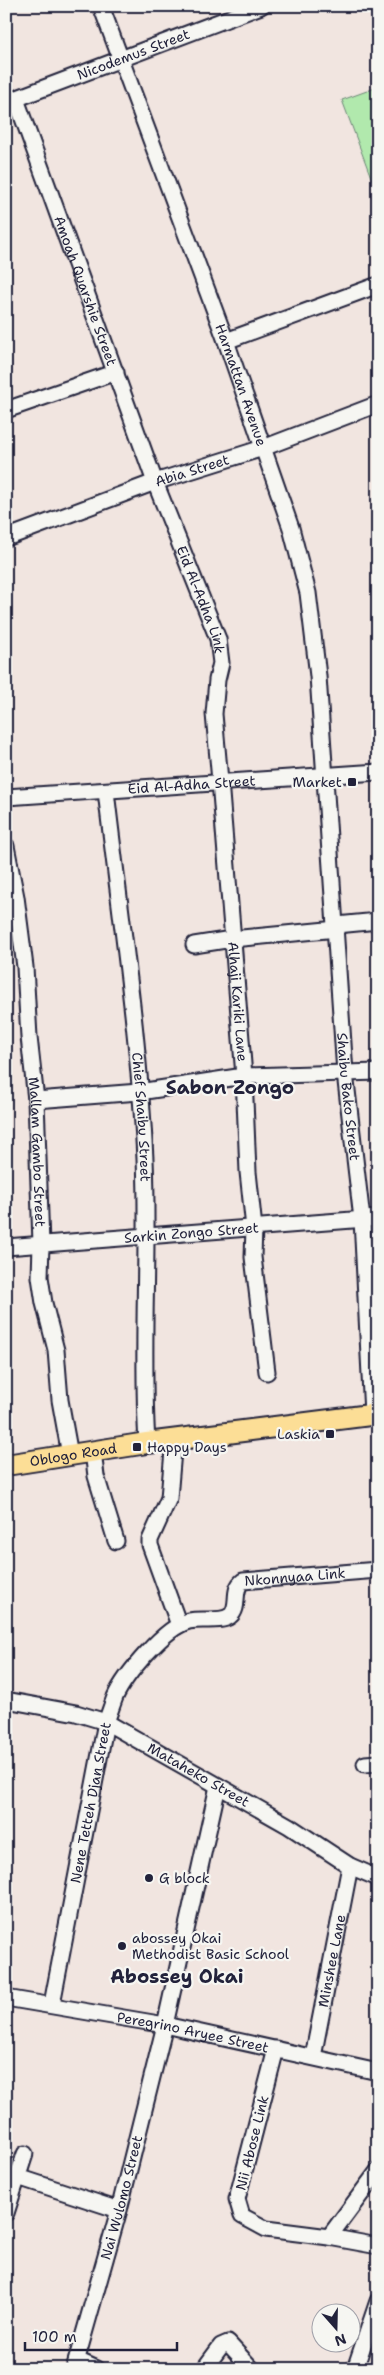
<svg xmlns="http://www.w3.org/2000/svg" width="384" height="2375" font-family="'Shantell Sans',sans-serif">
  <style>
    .pitch { fill: #b1e9ad; stroke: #6a8674 }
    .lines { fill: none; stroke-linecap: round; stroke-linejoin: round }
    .minor-casing { stroke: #22223b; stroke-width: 19 }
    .major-casing { stroke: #22223b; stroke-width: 24 }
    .minor { stroke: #f6f6f2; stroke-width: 15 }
    .major { stroke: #fcde96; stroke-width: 20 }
    .poi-dot { fill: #22223b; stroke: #f6f6f2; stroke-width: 2 }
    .labels { text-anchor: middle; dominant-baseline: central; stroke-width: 4.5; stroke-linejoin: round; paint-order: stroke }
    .street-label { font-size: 14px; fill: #22223b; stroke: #f6f6f2 }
    .poi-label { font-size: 14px; fill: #22223b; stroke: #f6f6f2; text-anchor: start }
    .district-label { font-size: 19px; font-weight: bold; fill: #22223b; stroke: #f6f6f2 }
  </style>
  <rect width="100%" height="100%" fill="#f1e5e0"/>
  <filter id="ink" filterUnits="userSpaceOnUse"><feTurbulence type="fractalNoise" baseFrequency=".02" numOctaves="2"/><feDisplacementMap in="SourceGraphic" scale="10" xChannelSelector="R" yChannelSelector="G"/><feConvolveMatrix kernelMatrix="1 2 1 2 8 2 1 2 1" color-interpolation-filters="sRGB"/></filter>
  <g filter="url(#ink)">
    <!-- pitch -->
    <path class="pitch" d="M378,87V177L372,180L342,100Z"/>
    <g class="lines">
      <defs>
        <g id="minor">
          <path id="s1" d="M101,6L226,341L291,528L308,593L318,676L345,1073L362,1219L372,1414"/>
          <path id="s2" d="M16,99L155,482L218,639L221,663L217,680L214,714L220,781L244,1076L248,1172L254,1228L253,1257L267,1372"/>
          <path id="s3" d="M7,102L261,6"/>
          <path d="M226,341L378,285"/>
          <path d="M6,410L116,372"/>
          <path id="s4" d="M6,538L155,482L263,448L378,404"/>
          <path id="s5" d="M106,791C120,913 139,1036 145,1159C149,1254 141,1349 147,1443"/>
          <path id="s6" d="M6,797L378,772"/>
          <path id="s7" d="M6,846L16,897L25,967L29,1037L36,1100L41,1244L40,1277L44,1303L56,1350L60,1400L70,1455"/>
          <path d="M337,925L378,921"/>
          <path d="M194,945L232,939L337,929"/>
          <path d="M36,1100L139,1092L244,1076L378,1072"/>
          <path id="s8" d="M6,1247L378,1218"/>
          <path d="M174,1439L169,1498L150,1540V1545L179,1625"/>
          <path d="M93,1451L96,1476L116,1541"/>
          <path id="s9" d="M6,1700L76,1713L106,1722L289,1826L350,1866L378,1878"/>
          <path d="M365,1764L378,1763"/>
          <path id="s10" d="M6,1998L165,2025L378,2072"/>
          <path id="s11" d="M52,2004L106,1722C109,1714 112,1705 115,1697C125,1675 165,1627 189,1621C201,1618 220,1623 230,1616C241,1607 231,1590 243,1581L378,1570"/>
          <path d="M276,2049L237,2199L242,2216L266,2229L329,2237L378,2246"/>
          <path id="s12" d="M313,2057L350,1866"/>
          <path d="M18,2177L119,2210"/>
          <path d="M6,2213L25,2154"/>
          <path d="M329,2237L378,2171"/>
          <path d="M77,2360L97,2369"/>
          <path id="s13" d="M74,2369L119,2210L165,2025L218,1786"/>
          <path d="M204,2369L221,2346L228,2343L252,2369"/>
          <path d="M355,2369L378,2301"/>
        </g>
        <g id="major">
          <path id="s14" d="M6,1465L147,1443L378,1414"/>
        </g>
      </defs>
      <!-- minor casing -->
      <use href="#minor" class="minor-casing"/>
      <!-- major casing -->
      <use href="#major" class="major-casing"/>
      <!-- minor -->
      <use href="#minor" class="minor"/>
      <!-- major -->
      <use href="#major" class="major"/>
    </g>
  </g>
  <!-- markers -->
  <g class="poi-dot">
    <rect x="347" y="777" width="10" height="10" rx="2.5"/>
    <rect x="325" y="1429" width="10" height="10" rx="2.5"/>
    <rect x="132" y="1442" width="10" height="10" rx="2.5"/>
    <circle cx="149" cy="1878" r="5"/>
    <circle cx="122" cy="1946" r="5"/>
  </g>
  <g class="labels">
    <!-- street labels -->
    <g class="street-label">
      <text stroke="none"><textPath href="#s3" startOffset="135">Nicodemus Street</textPath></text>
      <text stroke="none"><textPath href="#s2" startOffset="204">Amoah Quarshie Street</textPath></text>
      <text stroke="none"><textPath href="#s1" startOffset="404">Harmattan Avenue</textPath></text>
      <text stroke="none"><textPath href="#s4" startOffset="198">Abia Street</textPath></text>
      <text stroke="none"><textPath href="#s2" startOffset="534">Eid Al-Adha Link</textPath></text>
      <text stroke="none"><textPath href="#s6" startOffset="186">Eid Al-Adha Street</textPath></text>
      <text stroke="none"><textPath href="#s2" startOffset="941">Alhaji Kariki Lane</textPath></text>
      <text stroke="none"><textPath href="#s1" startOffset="1128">Shaibu Bako Street</textPath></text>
      <text stroke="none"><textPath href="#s5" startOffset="328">Chief Shaibu Street</textPath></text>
      <text stroke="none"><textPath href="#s7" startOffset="308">Mallam Gambo Street</textPath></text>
      <text stroke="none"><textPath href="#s8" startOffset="186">Sarkin Zongo Street</textPath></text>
      <text stroke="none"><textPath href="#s14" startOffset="68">Oblogo Road</textPath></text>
      <text stroke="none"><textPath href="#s11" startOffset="554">Nkonnyaa Link</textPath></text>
      <text stroke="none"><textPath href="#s9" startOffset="209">Mataheko Street</textPath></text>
      <text stroke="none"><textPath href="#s11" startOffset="205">Nene Tetteh Djan Street</textPath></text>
      <text stroke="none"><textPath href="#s12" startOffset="98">Minshee Lane</textPath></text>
      <text stroke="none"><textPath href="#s10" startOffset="190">Peregrino Aryee Street</textPath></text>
      <text transform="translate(252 2143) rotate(-76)">Nii Abose Link</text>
      <text stroke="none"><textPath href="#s13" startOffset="178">Nai Wulomo Street</textPath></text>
    </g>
    <!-- poi labels -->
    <g class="poi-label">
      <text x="342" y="782" text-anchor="end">Market</text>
      <text x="320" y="1434" text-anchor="end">Laskia</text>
      <text x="147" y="1447">Happy Days</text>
      <text x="159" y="1878">G block</text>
      <text x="132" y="1938">abossey Okai<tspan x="132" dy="16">Methodist Basic School</tspan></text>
    </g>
    <!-- district labels -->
    <g class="district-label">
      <text x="230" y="1087">Sabon Zongo</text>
      <text x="177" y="1976">Abossey Okai</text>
    </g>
  </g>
  <!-- margin -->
  <rect width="384" height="2375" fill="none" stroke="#f6f6f2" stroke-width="25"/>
  <rect x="12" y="12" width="359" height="2350" fill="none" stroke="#22223b" stroke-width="2" filter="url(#ink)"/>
  <!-- north arrow -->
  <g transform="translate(336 2328) rotate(160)"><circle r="24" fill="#f6f6f2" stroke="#a1a1a9"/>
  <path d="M0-4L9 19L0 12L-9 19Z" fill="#22223b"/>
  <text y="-8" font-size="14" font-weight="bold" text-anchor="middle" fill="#22223b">N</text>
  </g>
  <!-- scale -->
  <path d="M25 2342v8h152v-8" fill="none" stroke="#22223b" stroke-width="2.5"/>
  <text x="32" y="2342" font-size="15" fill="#22223b" stroke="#f6f6f2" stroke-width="4" paint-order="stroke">100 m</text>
</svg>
